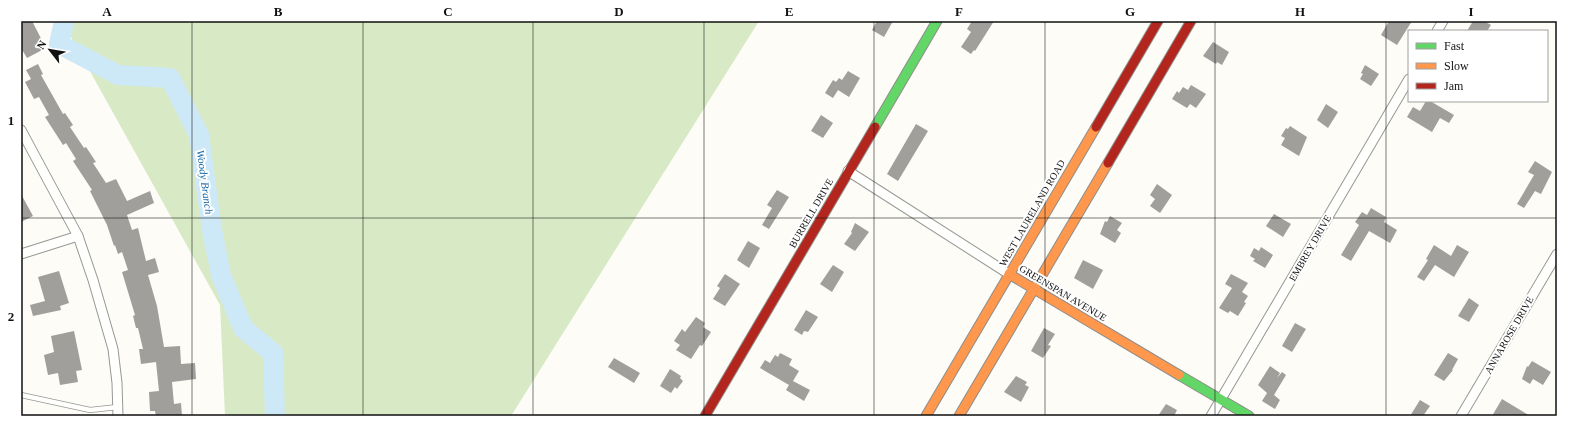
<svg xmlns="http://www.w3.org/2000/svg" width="1578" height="437" font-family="'Times New Roman',serif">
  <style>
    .forest { fill: #d8eac5 }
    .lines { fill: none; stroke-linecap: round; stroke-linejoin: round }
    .river { stroke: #cde8f7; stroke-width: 20 }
    .building { fill: #a19f9c }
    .lane-casing { stroke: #979795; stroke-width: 6 }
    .street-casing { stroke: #979795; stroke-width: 11 }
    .fast-casing { stroke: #8e8d8b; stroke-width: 11 }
    .slow-casing { stroke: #8e8d8b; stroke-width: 11 }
    .jam-casing { stroke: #8e8d8b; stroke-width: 11 }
    .lane { stroke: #fffffe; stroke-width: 4.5 }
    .street { stroke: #fffffe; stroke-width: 9 }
    .fast { stroke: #63d668; stroke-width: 9 }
    .slow { stroke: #ff974d; stroke-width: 9 }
    .jam { stroke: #b3261e; stroke-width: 9 }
    .grid { fill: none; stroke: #111; stroke-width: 1; stroke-opacity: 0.55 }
    .labels { text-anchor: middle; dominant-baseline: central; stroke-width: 4; stroke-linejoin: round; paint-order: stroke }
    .street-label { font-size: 10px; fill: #111; stroke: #fff }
    .water-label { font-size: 11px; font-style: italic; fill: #1768a6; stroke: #fff }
    .neatline { fill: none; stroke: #111; stroke-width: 1.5 }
    .grid-label { font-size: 13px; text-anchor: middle; font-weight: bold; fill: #111 }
  </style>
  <rect width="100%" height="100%" fill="#fdfcf7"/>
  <!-- forest -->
  <path class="forest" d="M62,21H759L511,416H225L220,305Z"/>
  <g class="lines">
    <!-- river -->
    <path class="river" d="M64,21L59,44L118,75L170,78L199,135L212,230L221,275L243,328L273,353L275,416"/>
  </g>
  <!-- building -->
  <g class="building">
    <path d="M21,21H32L46,48L27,58L21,48Z"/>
    <path d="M877,21H893L884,37L872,30Z"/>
    <path d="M972,21H994L975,51L974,50L971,54L961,47L971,32L967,29Z"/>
    <path d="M1389,21H1412L1397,45L1381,35Z"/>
    <path d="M1473,21H1484L1491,25L1487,31H1467Z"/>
    <path d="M1213,42L1229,52L1222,65L1217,62L1216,64L1203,56Z"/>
    <path d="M38,64L43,74L41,75L63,114L65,113L73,125L70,127L84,148L86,147L96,162L93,163L106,183L116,179L127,201L150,191L154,203L127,215L132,230L138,228L146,261L155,258L159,272L148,275L157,306L164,347L180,346L181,364L195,363L196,379L172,382L174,404L181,403L182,416H156L155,411H150L149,392L159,391L156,362L141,364L139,349H143L138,328H136L133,316L135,315L122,272L128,270L122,252L118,254L115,245L114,246L107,225L90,191L92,190L73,161L76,159L66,143L63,145L45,117L49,115L39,97L34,99L25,82L31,79L26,70Z"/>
    <path d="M1365,65L1379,74L1371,86L1360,79L1363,74L1361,73Z"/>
    <path d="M848,71L860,78L849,97L838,90L833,98L825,93L833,80L836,82L839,78L842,80Z"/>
    <path d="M1191,85L1206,94L1196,108L1190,104L1187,108L1172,99L1177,91L1179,93L1183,87L1188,90Z"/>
    <path d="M1426,101H1430L1454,115L1449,123L1440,118L1432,132L1407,117L1413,107L1420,111Z"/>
    <path d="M1326,104L1338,112L1328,128L1317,120Z"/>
    <path d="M821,115L833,123L823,138L811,131Z"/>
    <path d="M916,124L928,131L898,181L887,174Z"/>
    <path d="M1290,126L1307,137L1299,156L1281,145L1285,138L1281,136L1286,128L1288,129Z"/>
    <path d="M1535,161L1552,172L1541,194L1535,191L1524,208L1517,204L1534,175L1528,172Z"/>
    <path d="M1157,184L1172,195L1160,213L1150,206L1155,199L1150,195Z"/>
    <path d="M777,190L789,197L769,229L762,225L772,208L767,205Z"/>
    <path d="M21,194L33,216L21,222Z"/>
    <path d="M1371,208L1386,217L1384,222L1397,230L1390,243L1369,231L1351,261L1341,255L1359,225L1355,222L1362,212L1367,215Z"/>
    <path d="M1274,214L1291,224L1283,237L1266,226Z"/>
    <path d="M1110,216L1122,223L1117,230L1121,233L1115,243L1100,234L1105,221L1107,222Z"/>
    <path d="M855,223L869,232L855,251L844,244L852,233L851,232Z"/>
    <path d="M748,241L760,248L749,268L737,260Z"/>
    <path d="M1434,245L1451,256L1457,245L1469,252L1454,277L1435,265L1424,281L1417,277L1428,260L1426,259Z"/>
    <path d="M1261,247L1273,255L1265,268L1253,261L1255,259L1250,256L1254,248L1259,251Z"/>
    <path d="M1083,260L1103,270L1093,289L1074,278Z"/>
    <path d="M833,265L844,272L832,292L820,284Z"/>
    <path d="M59,271L69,303L60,306L61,310L33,316L30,305L45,301L38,277Z"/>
    <path d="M725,274L740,284L725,306L713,299L720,288L717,286Z"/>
    <path d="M1231,274L1248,283L1242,292L1248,296L1244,302L1246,303L1238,316L1230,311L1228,313L1219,308L1232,288L1225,284Z"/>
    <path d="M1469,298L1479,305L1469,322L1458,316Z"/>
    <path d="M806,310L818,317L808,332L804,331L802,335L794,330Z"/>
    <path d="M696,317L705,323L703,327L711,332L702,346L700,345L691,359L676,350L680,345L674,341L682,329L685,332Z"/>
    <path d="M1295,323L1306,329L1292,352L1282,346Z"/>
    <path d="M1044,328L1055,334L1048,345L1051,346L1043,358L1031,351Z"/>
    <path d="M74,331L82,370L76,371L78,382L60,385L58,373L48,375L44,355L54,352L51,336Z"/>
    <path d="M780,353L792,359L789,365L799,371L793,381L810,390L804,401L786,390L789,385L760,368L765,360L770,363L775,355L778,357Z"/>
    <path d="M1448,353L1458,359L1452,370H1453L1444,381L1434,375Z"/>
    <path d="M614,358L640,373L634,383L608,367Z"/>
    <path d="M1532,361L1551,372L1543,385L1533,379L1530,384L1522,379L1527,366L1528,367Z"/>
    <path d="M1270,366L1280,373L1277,378L1282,372L1286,375L1274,395L1280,400L1275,409L1262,401L1267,393L1258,385Z"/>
    <path d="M670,369L681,376L680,378L683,381L677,389L675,387L671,393L660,386Z"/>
    <path d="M1016,376L1027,382L1025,385L1029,387L1021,402L1004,392Z"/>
    <path d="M1502,399L1530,416H1492Z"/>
    <path d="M1420,400L1430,406L1423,416H1410Z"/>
    <path d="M1166,404L1177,410L1174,416H1158Z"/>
  </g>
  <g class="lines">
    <defs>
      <path id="lane" d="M21,395L90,410L118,407"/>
      <g id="street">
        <path d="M1437,31L1443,21"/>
        <path d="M21,130L78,236L93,280L113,349L117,383L118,416"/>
        <path d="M848,171L1009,274"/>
        <path d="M21,254L78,236"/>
        <path d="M1211,416L1409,79"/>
        <path d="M1461,416L1557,254"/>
      </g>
      <g id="fast">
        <path d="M875,127L937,21"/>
        <path d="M1179,375L1249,416"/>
      </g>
      <g id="slow">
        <path d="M1009,274L1179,375"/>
        <path d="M926,416L1096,127"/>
        <path d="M959,416L1108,163"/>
      </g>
      <g id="jam">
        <path d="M1096,127L1158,21"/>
        <path d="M1108,163L1191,21"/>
        <path d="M705,416L875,127"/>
      </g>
    </defs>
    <!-- lane casing -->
    <use href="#lane" class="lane-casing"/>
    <!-- street casing -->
    <use href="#street" class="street-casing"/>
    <!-- fast casing -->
    <use href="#fast" class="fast-casing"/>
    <!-- slow casing -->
    <use href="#slow" class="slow-casing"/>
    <!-- jam casing -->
    <use href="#jam" class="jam-casing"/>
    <!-- lane -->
    <use href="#lane" class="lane"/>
    <!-- street -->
    <use href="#street" class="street"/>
    <!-- fast -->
    <use href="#fast" class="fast"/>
    <!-- slow -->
    <use href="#slow" class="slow"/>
    <!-- jam -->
    <use href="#jam" class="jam"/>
  </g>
  <!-- grid -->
  <path class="grid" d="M192,21V416M363,21V416M533,21V416M704,21V416M874,21V416M1045,21V416M1215,21V416M1386,21V416M21,218H1557"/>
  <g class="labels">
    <!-- street labels -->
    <g class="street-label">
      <text transform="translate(811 213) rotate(-60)">BURRELL DRIVE</text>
      <text transform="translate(1032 213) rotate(-60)">WEST LAURELAND ROAD</text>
      <text transform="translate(1310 248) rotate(-60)">EMBREY DRIVE</text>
      <text transform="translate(1063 293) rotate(31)">GREENSPAN AVENUE</text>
      <text transform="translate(1509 335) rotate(-60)">ANNAROSE DRIVE</text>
    </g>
    <!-- water labels -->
    <g class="water-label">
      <text transform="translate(205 182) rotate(82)">Woody Branch</text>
    </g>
  </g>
  <!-- border -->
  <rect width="1578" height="437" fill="none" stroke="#ffffff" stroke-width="44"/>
  <!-- legend -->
  <rect x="1408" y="30" width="140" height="72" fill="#ffffff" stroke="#a0a0a0"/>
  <rect x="1416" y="43" width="20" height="6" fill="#63d668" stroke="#a0a0a0"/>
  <text x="1444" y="50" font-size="12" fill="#111111">Fast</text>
  <rect x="1416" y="63" width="20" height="6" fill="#ff974d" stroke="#a0a0a0"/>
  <text x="1444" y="70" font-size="12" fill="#111111">Slow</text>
  <rect x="1416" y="83" width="20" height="6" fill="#b3261e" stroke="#a0a0a0"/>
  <text x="1444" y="90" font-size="12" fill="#111111">Jam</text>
  <!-- north arrow -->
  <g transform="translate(50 50) rotate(301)" stroke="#ffffff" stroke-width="3" paint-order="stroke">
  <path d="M0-3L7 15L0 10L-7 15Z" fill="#111111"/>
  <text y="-6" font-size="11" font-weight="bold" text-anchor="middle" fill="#111111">N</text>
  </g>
  <rect x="22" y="22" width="1534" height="393" class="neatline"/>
  <g class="grid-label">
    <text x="107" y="16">A</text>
    <text x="278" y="16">B</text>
    <text x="448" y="16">C</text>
    <text x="619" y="16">D</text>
    <text x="789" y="16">E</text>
    <text x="959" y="16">F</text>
    <text x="1130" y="16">G</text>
    <text x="1300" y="16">H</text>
    <text x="1471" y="16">I</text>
    <text x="11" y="125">1</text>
    <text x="11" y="321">2</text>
  </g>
</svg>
